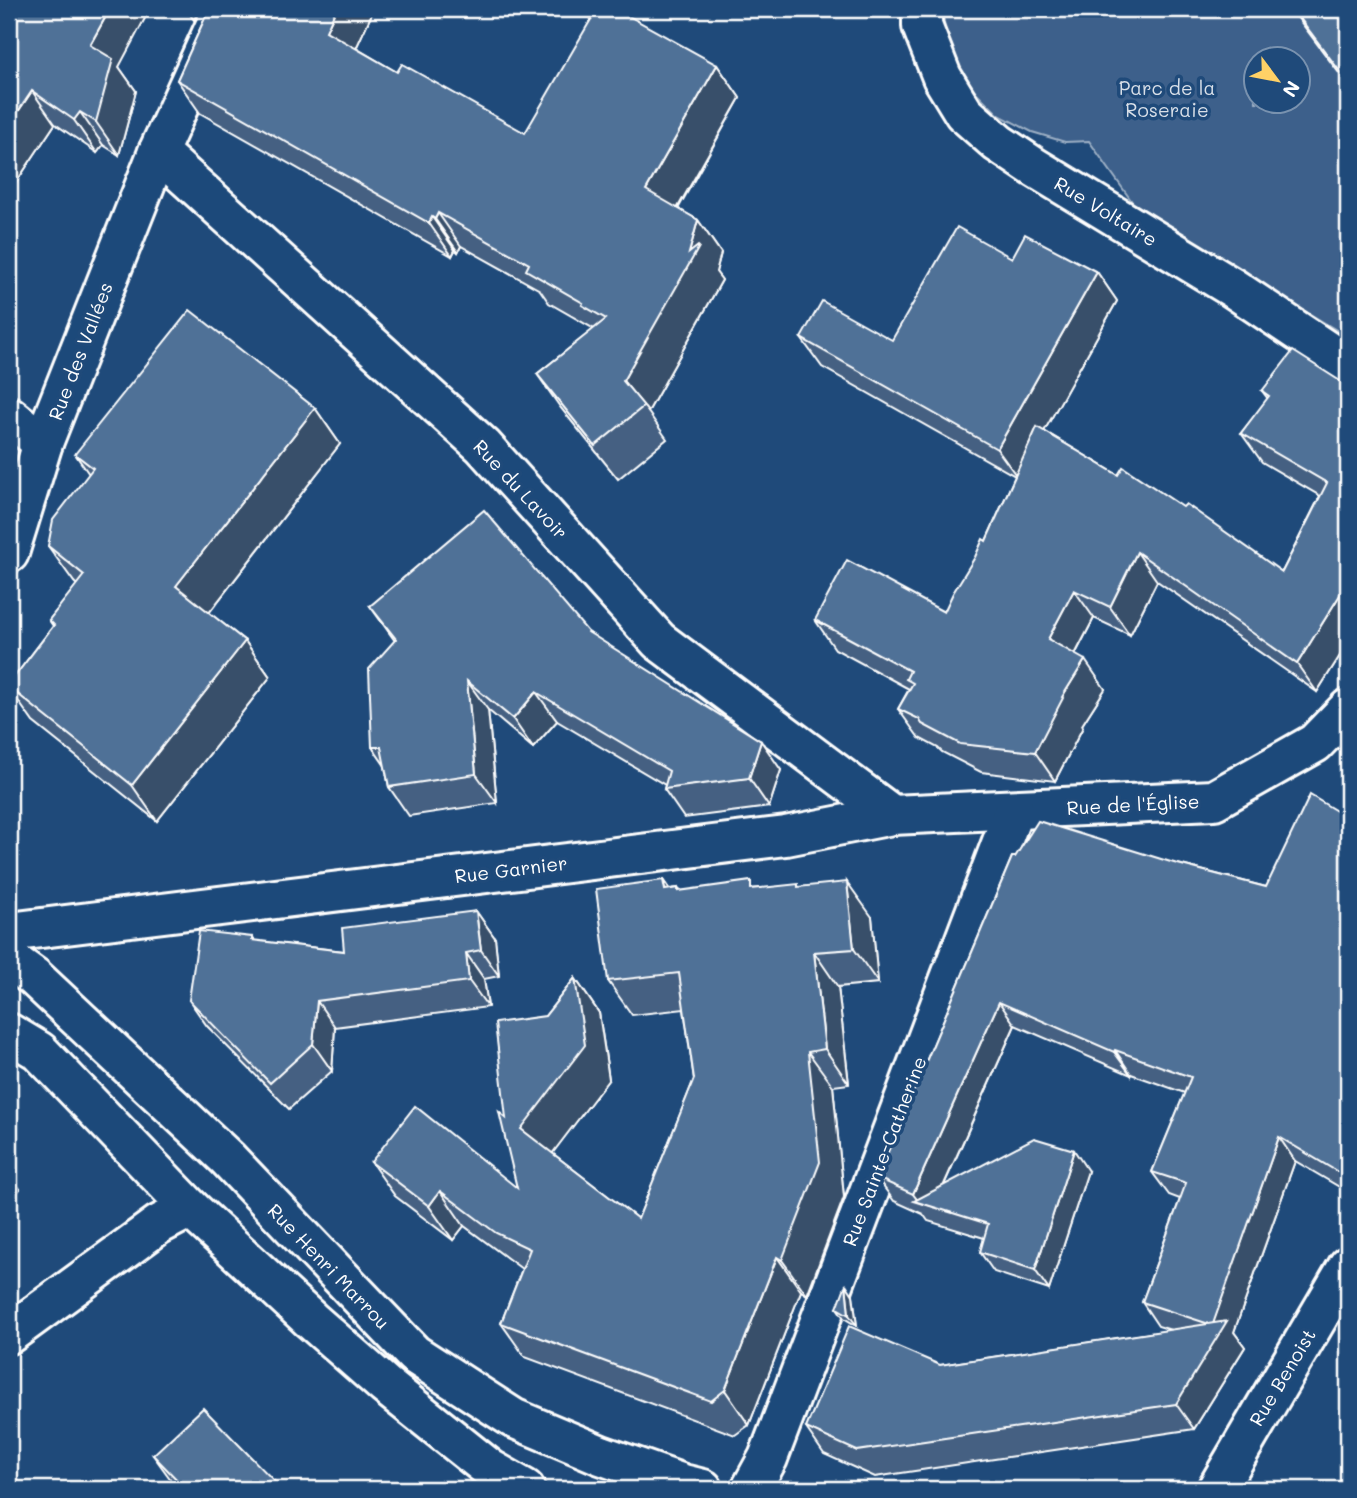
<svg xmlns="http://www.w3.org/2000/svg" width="1357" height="1498" font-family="Mali,sans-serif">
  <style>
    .green { fill: #3c618b; stroke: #9eb0c5; stroke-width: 2; fill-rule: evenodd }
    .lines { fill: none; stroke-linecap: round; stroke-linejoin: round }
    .minor-casing { stroke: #fff; stroke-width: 44 }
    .tertiary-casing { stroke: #fff; stroke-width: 44 }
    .minor { stroke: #1f4a7a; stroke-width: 38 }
    .tertiary { stroke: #1f4a7a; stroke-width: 38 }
    .wall { fill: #456182; stroke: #fff; stroke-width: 2 }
    .shaded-wall { fill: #384f6a; stroke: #fff; stroke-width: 2 }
    .building { fill: #507197; stroke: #fff; stroke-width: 2 }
    .labels { text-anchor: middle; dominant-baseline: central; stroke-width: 7; stroke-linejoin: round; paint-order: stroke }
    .park-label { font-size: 19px; fill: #d8dfe8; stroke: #1f4a7a }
    .street-label { font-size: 19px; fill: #fff; stroke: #1f4a7a }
  </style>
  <rect width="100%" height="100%" fill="#1f4a7a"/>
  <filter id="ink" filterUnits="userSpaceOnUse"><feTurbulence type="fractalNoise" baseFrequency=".0143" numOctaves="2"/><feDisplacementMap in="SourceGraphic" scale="14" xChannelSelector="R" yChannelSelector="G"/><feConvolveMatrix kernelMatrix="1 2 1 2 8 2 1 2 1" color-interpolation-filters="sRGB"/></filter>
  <g filter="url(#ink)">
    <!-- green -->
    <path class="green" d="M943,9H1348V337L1138,210L1089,141L1065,142L1032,132L999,115L973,89L951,54L945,34ZM1256,60H1298V102H1256Z"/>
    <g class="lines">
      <defs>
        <g id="minor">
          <path d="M922,9V26L942,77L964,113L998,143L1034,167L1233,288L1348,365"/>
          <path d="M158,152L483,446L659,641L892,815"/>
          <path d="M9,416L43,443"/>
          <path d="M9,553L43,443L158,152L223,9"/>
          <path d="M9,932L786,836L892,815L1214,800L1315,743L1348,709"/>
          <path d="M9,1334L158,1225L190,1208"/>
          <path d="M751,1489L768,1458L1014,810"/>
          <path d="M1217,1489L1348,1266"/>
        </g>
        <g id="tertiary">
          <path d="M9,959L34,977L227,1158L414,1354L513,1418L601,1455L683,1484L703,1489"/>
          <path d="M9,1033L39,1051L190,1208L311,1320L385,1385L490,1469L525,1489"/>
        </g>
      </defs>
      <!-- minor casing -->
      <use href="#minor" class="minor-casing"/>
      <!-- tertiary casing -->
      <use href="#tertiary" class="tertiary-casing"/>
      <!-- minor -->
      <use href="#minor" class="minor"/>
      <!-- tertiary -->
      <use href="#tertiary" class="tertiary"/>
    </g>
    <!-- wall -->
    <g class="wall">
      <path d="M9,9L119,67L136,91L119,155L103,145L97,153L55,124L9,193Z"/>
      <path d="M209,9H374L356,48L397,72L525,133L717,65L740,98L678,209L698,220L721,253L716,272L722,280L648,412L667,439L618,479L560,407L537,374L594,329L549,303L540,290L461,246L458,252L455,250L452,256L200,113L177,80Z"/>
      <path d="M781,9H802L797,17Z"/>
      <path d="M1291,9H1348V85Z"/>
      <path d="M1012,258L1097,272L1117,301L1044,431L1282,572L1320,496L1262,462L1241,433L1268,399L1262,391L1348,386V643L1317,692L1157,581L1130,635L1094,618L1075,655L1105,689L1082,725L1083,727L1055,781L981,772L942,752L938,748L919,738L898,709L909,689L835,649L815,620L944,612L986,541L1015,476L822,367L801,338L892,340Z"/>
      <path d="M315,408L340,444L209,613L245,641L270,677L157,821L33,722L9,688V684L53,626L49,620L77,585L74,582L48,546L89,474L75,454Z"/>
      <path d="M370,606L588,632L781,770L769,807L684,818L664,789L665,785L557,721L533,748L488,710L497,803L409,816L389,787L385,766L372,747L395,641Z"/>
      <path d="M1348,818V1192L1295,1161L1234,1332L1245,1347L1194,1429L875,1477L824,1454L806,1428L940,1365L1171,1330L1158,1326L1142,1302L1180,1199L1169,1195L1152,1172L1185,1093L1131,1074V1075L1015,1025L944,1185L1088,1171L1049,1290L994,1272L980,1252L984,1238L928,1221L923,1214L894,1201L877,1178L1012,857L1174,863L1266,887Z"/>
      <path d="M663,880L669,889L678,888L680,891L800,887L872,917L878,983L838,987L849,1084L833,1086L844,1197L807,1295L801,1291L749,1425L735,1435L525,1357L501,1323L522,1269L464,1226L453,1240L395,1196L371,1162L517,1188L506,1118L545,1016L575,978L599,1013L609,1079L552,1153L638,1219L694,1079L684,1009L632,1015L608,981Z"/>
      <path d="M476,911L495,938L499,976L484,979L488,1007L335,1027L332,1071L289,1109L207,1026L189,1000L252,937L255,941L344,951Z"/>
      <path d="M853,1295L857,1326L844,1318L837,1308Z"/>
      <path d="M153,1455L282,1489H178L174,1484Z"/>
    </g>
    <!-- shaded-wall -->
    <g class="shaded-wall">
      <path d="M110,9H150L119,67L136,91L119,155L96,122L90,45Z"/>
      <path d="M186,9H199L194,20Z"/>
      <path d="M336,9H374L349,64L326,31Z"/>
      <path d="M792,9H802L797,17Z"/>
      <path d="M717,65L740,98L669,223L646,190Z"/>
      <path d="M32,91L55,124L9,193V125Z"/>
      <path d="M80,112L103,145L97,153L74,120Z"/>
      <path d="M438,213L461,246L458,252L435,219Z"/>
      <path d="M432,217L455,250L452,256L429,223Z"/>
      <path d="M698,220L721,253L716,272L722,280L648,412L623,381L689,253Z"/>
      <path d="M1097,272L1117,301L1018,478L997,449Z"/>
      <path d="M315,408L340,444L201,623L176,586Z"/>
      <path d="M1137,552L1157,581L1130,635L1110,607Z"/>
      <path d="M1348,582V643L1317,692L1297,664Z"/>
      <path d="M1074,590L1094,618L1068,668L1048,639Z"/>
      <path d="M245,641L270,677L157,821L132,785Z"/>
      <path d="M1085,660L1105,689L1082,725L1083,727L1055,781L1035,752L1062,697Z"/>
      <path d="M467,681L488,710L497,803L476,774Z"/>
      <path d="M536,692L557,721L533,748L513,719Z"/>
      <path d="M761,741L781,770L769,807L749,778Z"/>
      <path d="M663,880L687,914L665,890Z"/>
      <path d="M847,882L872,917L878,983L854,949Z"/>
      <path d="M476,911L495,938L499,976L481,950Z"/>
      <path d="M814,952L838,987L849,1084L825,1049Z"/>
      <path d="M466,953L484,979L488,1007L469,981Z"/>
      <path d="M575,978L599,1013L609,1079L545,1163L521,1129Z"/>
      <path d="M317,1001L335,1027L332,1071L313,1044Z"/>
      <path d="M999,1002L1015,1025L934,1207L919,1202L913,1194Z"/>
      <path d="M1115,1050L1131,1074V1075L1114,1052Z"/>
      <path d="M808,1052L833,1086L844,1197L807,1295L782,1260Z"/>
      <path d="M1279,1137L1295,1161L1234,1332L1245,1347L1194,1429L1176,1404L1212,1325Z"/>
      <path d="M1074,1150L1088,1171L1049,1290L1035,1270Z"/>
      <path d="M9,1173L20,1189L9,1203Z"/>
      <path d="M440,1191L464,1226L453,1240L429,1206Z"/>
      <path d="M777,1257L801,1291L749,1425L725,1390Z"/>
      <path d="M846,1284L853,1295L857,1326L849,1315Z"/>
    </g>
    <!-- building -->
    <g class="building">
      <path d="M9,9H110L90,45L113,59L96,122L80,112L74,120L32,91L9,125Z"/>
      <path d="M209,9H336L326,31L397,72L402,64L525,133L597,9H616L717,65L646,190L698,220L689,253L698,246L699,247L623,381L644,406L595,446L537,374L606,319L582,305L583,303L526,270L529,264L438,213L435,219L432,217L429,223L177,80Z"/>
      <path d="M1293,9H1348V82Z"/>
      <path d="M957,227L1012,258L1025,234L1097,272L997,449L801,338L822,301L892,340Z"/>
      <path d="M190,310L315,408L176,586L245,641L132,785L9,687V684L54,625L49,620L84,575L48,546L53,520L93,468L75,454Z"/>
      <path d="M1293,351L1348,386V582L1297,664L1137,552L1110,607L1074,590L1048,639L1085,660L1062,697L1063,698L1035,752L960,744L922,724L919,719L898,709L913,683L906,679L910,671L815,620L847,560L944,612L953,593L975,557L983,539L986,541L1037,427L1118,475L1123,467L1183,507L1186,504L1282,572L1327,483L1241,433L1269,396L1262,391Z"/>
      <path d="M484,510L588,632L761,741L749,778L664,789L669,771L536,692L513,719L467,681L476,774L389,787L381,747H372L369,669L396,639L370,606Z"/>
      <path d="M1310,795L1348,818V1178L1279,1137L1213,1324H1209L1142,1302L1186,1183L1152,1172L1191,1077L1115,1050L1114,1052L999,1002L913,1194L877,1178L1012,857H1015L1038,821L1174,863L1266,887Z"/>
      <path d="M663,880L665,890L678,888V891L751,881V889L798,884V887L847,882L854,949L814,952L825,1049L808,1052L820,1162L782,1260L777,1257L725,1390L711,1401L501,1323L530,1249L496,1233L440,1191L429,1206L371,1162L415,1106L517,1188L499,1112L506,1118L495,1023L545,1016L575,978L585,1045L521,1129L638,1219L694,1079L679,973L608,981L596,889Z"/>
      <path d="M476,911L481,950L466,953L469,981L317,1001L313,1044L270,1083L189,1000L199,931L252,937V940L344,951L342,928Z"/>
      <path d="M1034,1138L1074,1150L1035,1270L980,1252L988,1224L914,1201Z"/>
      <path d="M846,1284L849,1315L837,1308Z"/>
      <path d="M1227,1321L1176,1404L857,1451L806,1428L849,1326L940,1365Z"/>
      <path d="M203,1408L282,1489H186L153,1455Z"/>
    </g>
  </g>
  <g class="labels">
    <!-- park labels -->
    <g class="park-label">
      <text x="1167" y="87">Parc de la<tspan x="1167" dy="22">Roseraie</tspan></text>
    </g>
    <!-- street labels -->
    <g class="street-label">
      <text transform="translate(1106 211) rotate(31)">Rue Voltaire</text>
      <text transform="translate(80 351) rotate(-69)">Rue des Vallées</text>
      <text transform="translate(521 489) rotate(47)">Rue du Lavoir</text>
      <text transform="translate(1133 804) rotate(-3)">Rue de l'Église</text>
      <text transform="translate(511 869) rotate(-7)">Rue Garnier</text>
      <text transform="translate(884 1151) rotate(-69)">Rue Sainte-Catherine</text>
      <text transform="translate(329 1266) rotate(46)">Rue Henri Marrou</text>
      <text transform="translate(1282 1377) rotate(-59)">Rue Benoist</text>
    </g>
  </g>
  <!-- margin -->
  <rect width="1357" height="1498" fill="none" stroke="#1f4a7a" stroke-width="35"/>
  <rect x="18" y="18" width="1322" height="1463" fill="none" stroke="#fff" stroke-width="2.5" filter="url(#ink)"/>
  <!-- north arrow -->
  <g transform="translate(1277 80) rotate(122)"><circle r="33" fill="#1f4a7a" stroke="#7992af" stroke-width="2"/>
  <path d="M0-5L12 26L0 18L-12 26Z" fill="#ffd166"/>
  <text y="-10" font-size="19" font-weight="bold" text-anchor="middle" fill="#ffffff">N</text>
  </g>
</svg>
